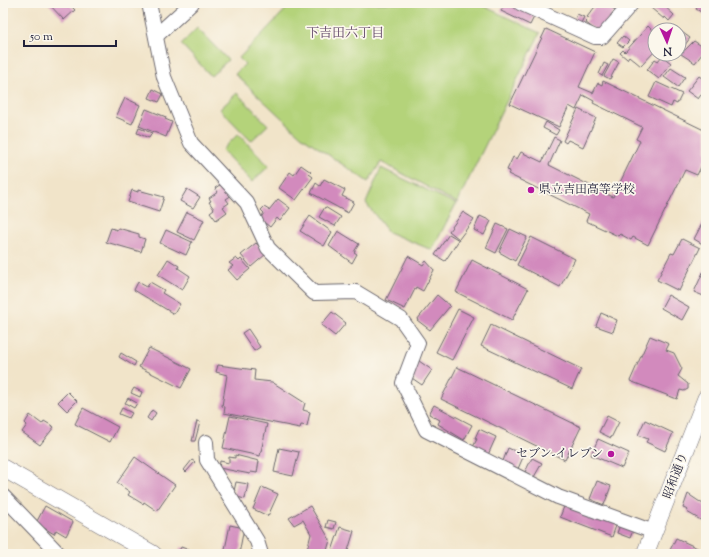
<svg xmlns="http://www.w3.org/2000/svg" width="709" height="557" font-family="'Sorts Mill Goudy','Noto Serif JP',serif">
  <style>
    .green { fill: #b4d37a; stroke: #6b7a5a }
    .building { fill: #d28abd }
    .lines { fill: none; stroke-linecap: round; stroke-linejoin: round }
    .minor-casing { stroke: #6a666d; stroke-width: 16 }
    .tertiary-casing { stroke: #6a666d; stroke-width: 18 }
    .minor { stroke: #fff; stroke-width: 14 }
    .tertiary { stroke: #fff; stroke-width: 17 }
    .poi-dot { fill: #b5179e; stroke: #fbf7ec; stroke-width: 1.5 }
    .labels { text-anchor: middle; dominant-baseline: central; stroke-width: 3.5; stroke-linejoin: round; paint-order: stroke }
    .poi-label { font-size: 12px; fill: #22223b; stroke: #fbf7ec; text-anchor: start }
    .street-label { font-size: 12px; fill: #22223b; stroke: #fbf7ec }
    .neighbourhood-label { font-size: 13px; fill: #604668; stroke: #fbf7ec }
  </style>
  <rect width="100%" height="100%" fill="#fbf7ec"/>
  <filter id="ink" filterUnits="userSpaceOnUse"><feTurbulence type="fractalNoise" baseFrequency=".025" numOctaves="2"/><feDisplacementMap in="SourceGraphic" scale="8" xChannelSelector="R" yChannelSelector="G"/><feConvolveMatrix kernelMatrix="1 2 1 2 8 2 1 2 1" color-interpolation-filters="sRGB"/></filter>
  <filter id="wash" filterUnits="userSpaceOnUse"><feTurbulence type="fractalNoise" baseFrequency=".012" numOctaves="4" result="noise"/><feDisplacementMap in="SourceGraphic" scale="16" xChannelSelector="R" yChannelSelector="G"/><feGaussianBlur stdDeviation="0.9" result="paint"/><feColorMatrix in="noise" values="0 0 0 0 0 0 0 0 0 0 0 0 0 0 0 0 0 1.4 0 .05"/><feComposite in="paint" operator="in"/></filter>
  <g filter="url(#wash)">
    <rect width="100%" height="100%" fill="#f1e4c9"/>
    <!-- green -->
    <g class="green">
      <path d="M292,3H477L540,33L457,203L381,162L368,182L301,136L235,74L245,64L239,58Z"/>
      <path d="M197,28L228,60L211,76L181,44Z"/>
      <path d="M237,93L268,125L251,141L220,109Z"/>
      <path d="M238,134L269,166L252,182L222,150Z"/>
      <path d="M381,168L456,204L432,250L388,232L366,203Z"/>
    </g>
    <g id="blocks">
      <!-- building -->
      <g class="building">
        <path d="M48,3H68L75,10L64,20Z"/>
        <path d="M505,3H509L535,15L530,25L501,11Z"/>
        <path d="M598,3H606L615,10L610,16L612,17L599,33L585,22L589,18L587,17Z"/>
        <path d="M655,3H661L674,15L669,21L665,17L664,19L651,8Z"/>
        <path d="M700,3H706V15L696,9Z"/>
        <path d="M577,14L584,17L580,25L574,22Z"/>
        <path d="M648,26L655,33V51L641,66L629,56L627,59L620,53L623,50L625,52Z"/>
        <path d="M546,29L595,52L579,87L593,93L598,83L602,85L603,81L706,131V159H705L697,175L685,170L648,245L633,237L631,240L620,234L618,236L586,221L589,214L508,174L510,171L507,170L513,157L517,159L521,152L542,162L554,137L560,140L549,165L613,197L640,141L636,139L642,127L593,103L594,101L583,95L576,110L569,106L559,127L510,104Z"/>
        <path d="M679,30L690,38L682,49L679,47Z"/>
        <path d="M623,36L629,41L623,47L617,43Z"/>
        <path d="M694,41L706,49L695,63L681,54Z"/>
        <path d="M662,56L671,63L659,79L647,70L655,59L658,61Z"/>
        <path d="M613,59L619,62L610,79L604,76Z"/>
        <path d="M604,63L608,65L602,76L599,74Z"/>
        <path d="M671,68L685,77L678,87L664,77Z"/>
        <path d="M699,76L706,81V88L698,99L687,91Z"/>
        <path d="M656,82L682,94L677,104L673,102L671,107L649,97Z"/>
        <path d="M153,89L163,94L159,102L149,98Z"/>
        <path d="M125,98L140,105L132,124L116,117Z"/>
        <path d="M146,109L166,117L165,119L172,122L166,137L139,126Z"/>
        <path d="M578,109L596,118L583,147L568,140L566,143L563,141Z"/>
        <path d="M546,122L559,130L556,135L543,128Z"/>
        <path d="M139,128L152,133L149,138L137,133Z"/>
        <path d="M301,165L311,172L309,174L313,177L296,200L279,188L290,172L294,175Z"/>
        <path d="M324,179L345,190L342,196L354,202L348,213L311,193L316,183L320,186Z"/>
        <path d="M223,183L232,195L226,199L229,203L223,207L227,212L216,220L210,212L214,209L209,202L211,201L209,198L218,192L215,188Z"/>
        <path d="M187,189L200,197L193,208L180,201Z"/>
        <path d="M132,190L138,192V190L164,197L159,212L128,202Z"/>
        <path d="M278,199L290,208L280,221L277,218L270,227L260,219L264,213L261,210L264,207L269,210Z"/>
        <path d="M325,207L341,217L335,226L319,217Z"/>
        <path d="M187,212L204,220L194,240L177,232Z"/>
        <path d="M463,212L474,219L459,239L449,231Z"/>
        <path d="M310,216L332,232L324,246L300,231Z"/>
        <path d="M480,216L491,221L484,235L474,230Z"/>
        <path d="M704,220L706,221V246L694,239Z"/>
        <path d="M497,224L508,229L496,253L486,248Z"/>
        <path d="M111,228L117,230L118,228L139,234V237L145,239L141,252L106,242Z"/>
        <path d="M510,229L527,237L515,261L499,252Z"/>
        <path d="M166,230L192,242L186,255L160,243Z"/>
        <path d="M338,231L359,244L354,252L357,254L352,263L329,246Z"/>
        <path d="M449,234L459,240L445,261L435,255Z"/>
        <path d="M531,237L575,259L560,287L517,265Z"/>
        <path d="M682,239L700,248L679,291L657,280L671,253L674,254Z"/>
        <path d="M256,243L266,254L251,267L241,255Z"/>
        <path d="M408,256L423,265L426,261L434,270L423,291L416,287L405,309L386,300Z"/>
        <path d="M236,258L239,261L241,259L250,269L237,280L228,270L233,266L229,263Z"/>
        <path d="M168,259L179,266L178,268L190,276L182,290L158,275Z"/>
        <path d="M472,260L528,289L512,320L456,292Z"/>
        <path d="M705,268L706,269V297L694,292Z"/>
        <path d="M138,282L147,287L150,282L164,290L162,293L180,304L174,314L134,290Z"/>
        <path d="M437,295L450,306L430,330L417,320Z"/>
        <path d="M668,295L689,307L682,320L661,308Z"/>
        <path d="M458,309L474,317L452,360L436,352Z"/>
        <path d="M332,312L346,323L335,336L321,325Z"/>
        <path d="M601,313L617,320L613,332L596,326Z"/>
        <path d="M491,325L581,369L572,389L481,346Z"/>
        <path d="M248,329L260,347L254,351L242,333Z"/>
        <path d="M650,336L669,344L666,350L674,353L682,369L678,376L688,384V389L684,391L680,390L677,399L630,381Z"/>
        <path d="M149,348L191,369L181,388L139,367Z"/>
        <path d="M121,353L136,362L134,366L119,357Z"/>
        <path d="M419,361L432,370L422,385L409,376Z"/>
        <path d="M218,365L255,370L254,380L272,382L305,403L303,410L310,412L307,426L301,425L300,428L224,413L225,407L222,406L227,375L216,372Z"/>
        <path d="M457,367L581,427L565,460L441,399Z"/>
        <path d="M134,388L142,392L140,397L131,393Z"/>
        <path d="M68,392L77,401L67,411L58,402Z"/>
        <path d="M128,398L137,403L134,408L125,403Z"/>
        <path d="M434,405L472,425L464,440L438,424L440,420L429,414Z"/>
        <path d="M83,408L118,427L110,442L75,424Z"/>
        <path d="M122,408L132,413L129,418L119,414Z"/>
        <path d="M152,410L156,413L151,421L147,418Z"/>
        <path d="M30,415L42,424L44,421L54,427L40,445L22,432L27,425L25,423Z"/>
        <path d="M230,416L267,424L260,456L223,448Z"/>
        <path d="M607,416L619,422L611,438L599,432Z"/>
        <path d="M645,420L673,433L665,451L646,442L648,439L638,435Z"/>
        <path d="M197,421L200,422L195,441H192Z"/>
        <path d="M479,429L496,437L487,457L473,447L477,439L475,438Z"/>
        <path d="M598,439L629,453L622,468L591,455Z"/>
        <path d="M279,448L299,452L293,476L274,472Z"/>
        <path d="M508,448L524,455L517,471L496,462L498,458L503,461Z"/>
        <path d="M235,455L259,461L257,473L251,472L250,474L219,468L220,461L229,463V457L235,458Z"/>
        <path d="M135,457L175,485L157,511L144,502L143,504L128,495L130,492L117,483Z"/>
        <path d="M532,458L542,463L534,477L525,472Z"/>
        <path d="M192,460L195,462L186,472L184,470Z"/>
        <path d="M597,481L611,486L604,505L590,499Z"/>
        <path d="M236,482L248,484L245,499L233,496Z"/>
        <path d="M262,487L278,494L268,516L253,509Z"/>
        <path d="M688,494L706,506V520L704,522L687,512L688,510L683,508Z"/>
        <path d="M565,504L617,523L612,537L560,517Z"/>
        <path d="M45,506L73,522L66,536L56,530L54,534L36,523Z"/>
        <path d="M310,506L330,540L326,554H306L311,534L303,520L294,525L289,518Z"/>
        <path d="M328,520L336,522L334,529L326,527Z"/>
        <path d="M621,522L634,528L630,538L617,533Z"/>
        <path d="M230,525L244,528L239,554H224Z"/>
        <path d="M340,527L354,531L347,554H331Z"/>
        <path d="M676,538L706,552V554H668Z"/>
        <path d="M181,547L192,551L191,554L178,553Z"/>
      </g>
    </g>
  </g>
  <g filter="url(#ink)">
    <use href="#blocks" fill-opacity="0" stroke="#6a666d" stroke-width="1"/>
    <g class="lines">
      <defs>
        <g id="minor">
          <path d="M149,3L164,77L191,143L247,203L268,248L314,293L356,292L401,319L418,343L403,383L426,430L558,497L654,532"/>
          <path d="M520,3L595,37H602L632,3"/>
          <path d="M156,36L192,3"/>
          <path d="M206,442L207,460L257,541L261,554"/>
          <path d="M3,496L59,554"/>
        </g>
        <g id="tertiary">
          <path d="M3,468L153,554"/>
          <path d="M645,554L706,398"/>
        </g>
      </defs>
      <!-- minor casing -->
      <use href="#minor" class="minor-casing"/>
      <!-- tertiary casing -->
      <use href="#tertiary" class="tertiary-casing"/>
      <!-- minor -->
      <use href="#minor" class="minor"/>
      <!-- tertiary -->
      <use href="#tertiary" class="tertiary"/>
    </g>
  </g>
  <!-- markers -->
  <g class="poi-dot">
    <circle cx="531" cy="190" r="4"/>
    <circle cx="611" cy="454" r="4"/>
  </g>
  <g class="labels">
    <!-- poi labels -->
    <g class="poi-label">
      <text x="539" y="190">県立吉田高等学校</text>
      <text x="603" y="454" text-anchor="end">セブン-イレブン</text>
    </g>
    <!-- street labels -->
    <g class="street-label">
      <text transform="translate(676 476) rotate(-69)">昭和通り</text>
    </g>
    <!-- neighbourhood labels -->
    <g class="neighbourhood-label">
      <text x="345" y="34">下吉田六丁目</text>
    </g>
  </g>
  <!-- margin -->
  <rect width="709" height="557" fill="none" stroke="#fbf7ec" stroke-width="16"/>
  <!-- north arrow -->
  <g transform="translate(667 42) rotate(177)"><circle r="19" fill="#fbf7ec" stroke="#a4a2a5"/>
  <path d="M0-3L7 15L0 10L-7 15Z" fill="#b5179e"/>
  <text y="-6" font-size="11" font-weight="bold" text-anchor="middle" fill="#22223b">N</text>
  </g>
  <!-- scale -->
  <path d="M24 40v6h92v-6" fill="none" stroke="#22223b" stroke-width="2"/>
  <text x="30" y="40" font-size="12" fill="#22223b" stroke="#fbf7ec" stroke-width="3" paint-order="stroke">50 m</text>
</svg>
